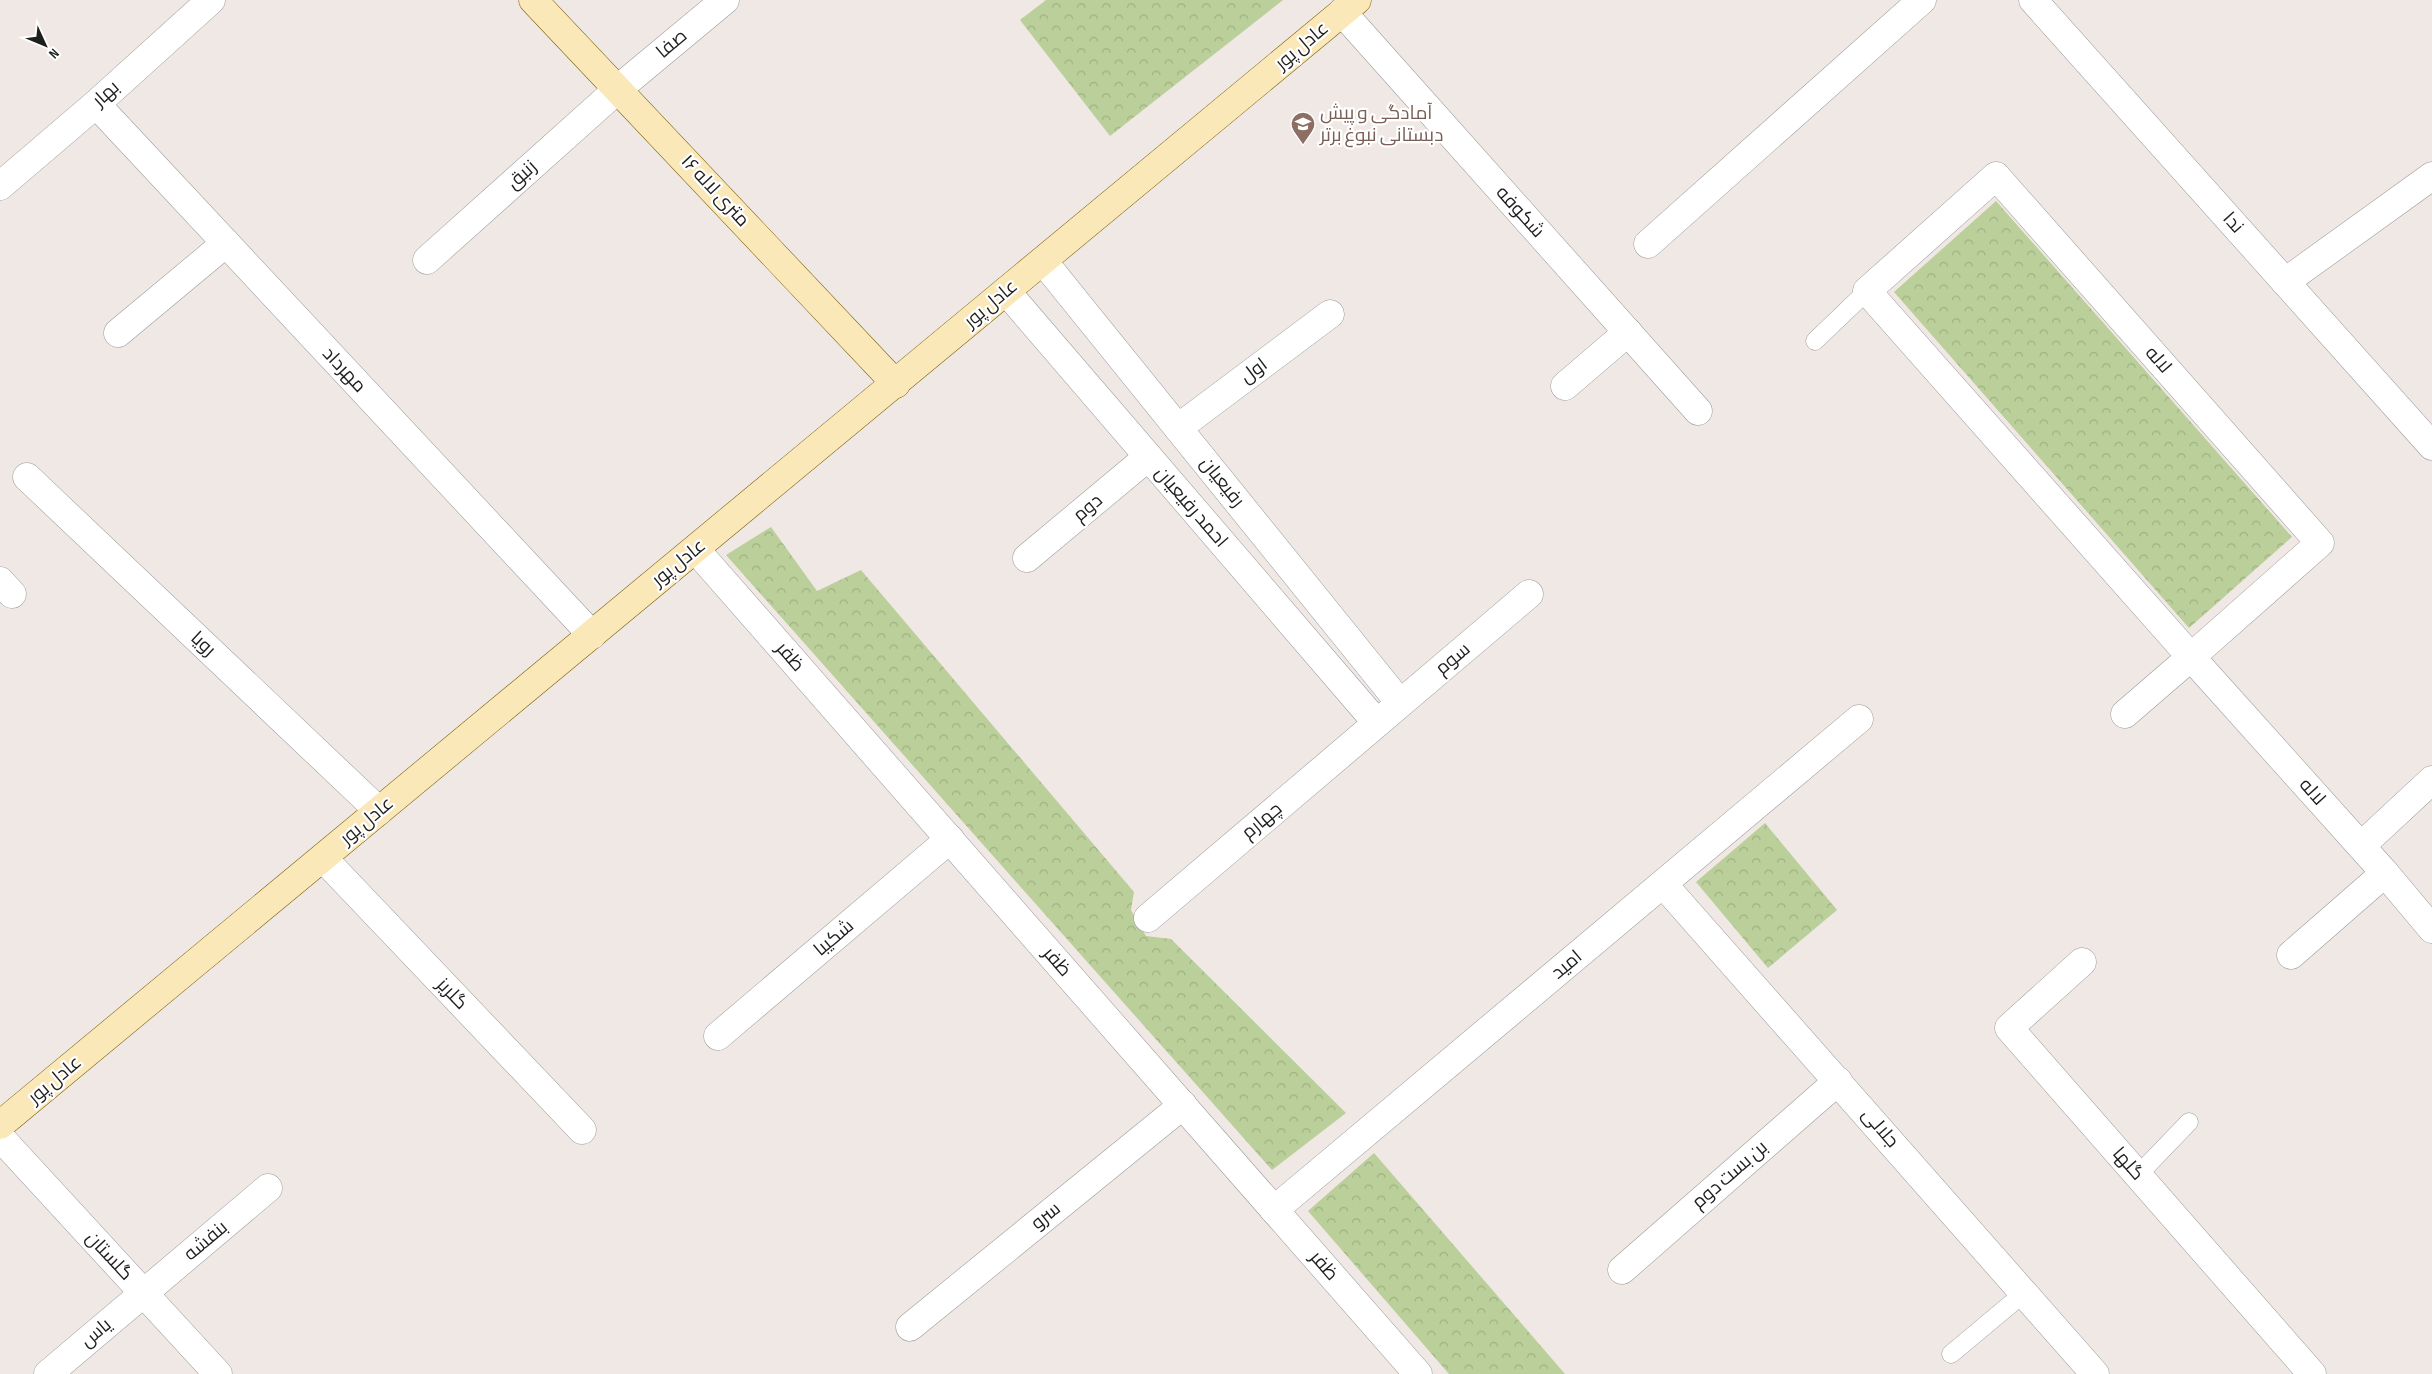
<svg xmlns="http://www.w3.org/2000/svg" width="2432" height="1374" font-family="'Sofia Sans Condensed',Cairo,sans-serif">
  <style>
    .forest { fill: url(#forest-crowns) }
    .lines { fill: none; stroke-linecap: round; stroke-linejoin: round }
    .lane-casing { stroke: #9b9b9b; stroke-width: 19 }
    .street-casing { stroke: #9b9b9b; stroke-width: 29 }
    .secondary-casing { stroke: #765d04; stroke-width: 29 }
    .lane { stroke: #fff; stroke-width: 18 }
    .street { stroke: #fff; stroke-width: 28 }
    .secondary { stroke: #fae8b8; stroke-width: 28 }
    .labels { text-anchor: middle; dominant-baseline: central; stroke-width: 4.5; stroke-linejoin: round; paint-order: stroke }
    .street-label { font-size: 19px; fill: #1e1e1e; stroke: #fff }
    .education-label { font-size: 19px; fill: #785e54; stroke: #fff; text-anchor: start }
  </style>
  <defs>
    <pattern id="forest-crowns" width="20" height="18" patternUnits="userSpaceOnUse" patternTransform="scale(1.25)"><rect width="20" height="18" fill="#bacf99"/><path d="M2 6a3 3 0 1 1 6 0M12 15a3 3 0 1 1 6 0" fill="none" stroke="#9fb183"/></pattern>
  </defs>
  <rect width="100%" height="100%" fill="#efe8e4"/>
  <!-- forest -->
  <g class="forest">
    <path d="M1046,0H1283L1110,136L1020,20Z"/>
    <path d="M1996,201L2292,537L2189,628L1894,292Z"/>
    <path d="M771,527L817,591L861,570L1134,892L1131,910L1146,936L1171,939L1346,1113L1272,1170L726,555Z"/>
    <path d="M1765,823L1837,910L1768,968L1696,882Z"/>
    <path d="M1374,1153L1565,1374H1449L1308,1211Z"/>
  </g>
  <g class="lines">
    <defs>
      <g id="lane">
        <path d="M1815,341L1867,291"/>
        <path d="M2138,1175L2189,1122"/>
        <path d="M1951,1354L2024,1293"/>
      </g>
      <g id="street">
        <path d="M2033,0L2432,446"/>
        <path d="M1342,12L1698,411"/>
        <path d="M96,104L592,635"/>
        <path d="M1996,176L2320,543L2191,657L1867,291Z"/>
        <path d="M0,186L96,104L211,0"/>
        <path d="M1648,244L1922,0"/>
        <path d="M427,260L618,89L725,0"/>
        <path d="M1043,261L1400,703"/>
        <path d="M2285,282L2432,176"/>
        <path d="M1006,291L1377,723"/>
        <path d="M118,333L226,243"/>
        <path d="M1565,386L1628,332"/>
        <path d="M1178,428L1330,314"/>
        <path d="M27,477L379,811"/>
        <path d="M696,550L1418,1374"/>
        <path d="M1027,558L1148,457"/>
        <path d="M0,581L12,594"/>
        <path d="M2125,714L2191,657L2385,873L2432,929"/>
        <path d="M2361,846L2432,780"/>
        <path d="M323,858L582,1130"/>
        <path d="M1663,884L2095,1374"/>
        <path d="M1148,918L1529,594"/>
        <path d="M2291,955L2385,873"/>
        <path d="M2082,962L2009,1028L2312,1374"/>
        <path d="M718,1036L950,839"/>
        <path d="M0,1137L218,1374"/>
        <path d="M1274,1210L1859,719"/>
        <path d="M1622,1270L1838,1081"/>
        <path d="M910,1327L1183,1105"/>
        <path d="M48,1374L268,1188"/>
      </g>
      <g id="secondary">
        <path d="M533,0L896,384"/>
        <path d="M0,1125L1357,0"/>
      </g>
    </defs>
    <!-- lane casing -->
    <use href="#lane" class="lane-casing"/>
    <!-- street casing -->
    <use href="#street" class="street-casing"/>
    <!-- secondary casing -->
    <use href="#secondary" class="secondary-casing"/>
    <!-- lane -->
    <use href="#lane" class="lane"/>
    <!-- street -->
    <use href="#street" class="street"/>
    <!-- secondary -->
    <use href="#secondary" class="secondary"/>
  </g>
  <!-- icons -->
  <defs>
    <symbol id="school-pin" viewBox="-11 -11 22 30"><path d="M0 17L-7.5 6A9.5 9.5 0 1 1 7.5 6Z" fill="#8d6e63" stroke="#fff"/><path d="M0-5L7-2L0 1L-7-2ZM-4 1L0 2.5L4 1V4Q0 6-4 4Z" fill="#fff"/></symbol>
  </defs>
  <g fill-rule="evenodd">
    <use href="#school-pin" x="1289" y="110" width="28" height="38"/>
  </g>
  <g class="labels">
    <!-- street labels -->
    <g class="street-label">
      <text transform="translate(672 44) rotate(-40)">صفا</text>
      <text transform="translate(1302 46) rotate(-40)">عادل پور</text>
      <text transform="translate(106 94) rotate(-42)">بهار</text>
      <text transform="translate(522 175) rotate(-42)">زنبق</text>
      <text transform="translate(715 191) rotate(47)">۱۶ متری لاله</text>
      <text transform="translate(1520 212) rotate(48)">شکوفه</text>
      <text transform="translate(2233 223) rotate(48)">ندا</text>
      <text transform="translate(991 304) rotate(-40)">عادل پور</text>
      <text transform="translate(2158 360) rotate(49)">لاله</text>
      <text transform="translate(344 370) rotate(47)">مهرداد</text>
      <text transform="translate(1254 371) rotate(-37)">اول</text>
      <text transform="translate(1222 482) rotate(51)">رفیعیان</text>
      <text transform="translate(1191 507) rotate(49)">احمد رفیعیان</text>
      <text transform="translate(1088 508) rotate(-40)">دوم</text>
      <text transform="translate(679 563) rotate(-39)">عادل پور</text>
      <text transform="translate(203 644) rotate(43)">رویا</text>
      <text transform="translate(790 657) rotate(49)">ظفر</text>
      <text transform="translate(1453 659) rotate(-40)">سوم</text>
      <text transform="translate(2312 792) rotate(48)">لاله</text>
      <text transform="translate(367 821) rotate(-40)">عادل پور</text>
      <text transform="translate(1262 821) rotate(-40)">چهارم</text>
      <text transform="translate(834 938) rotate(-40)">شکیبا</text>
      <text transform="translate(1057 962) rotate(49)">ظفر</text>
      <text transform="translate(1567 965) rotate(-40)">امید</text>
      <text transform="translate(452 994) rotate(46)">گلریز</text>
      <text transform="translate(55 1080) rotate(-40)">عادل پور</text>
      <text transform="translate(1880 1128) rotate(49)">جلالی</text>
      <text transform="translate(2128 1164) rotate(49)">گلها</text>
      <text transform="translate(1730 1175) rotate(-41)">بن بست دوم</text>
      <text transform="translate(1046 1216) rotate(-39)">سرو</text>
      <text transform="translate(206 1241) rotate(-40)">بنفشه</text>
      <text transform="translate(109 1256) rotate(47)">گلستان</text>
      <text transform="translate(1324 1266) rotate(49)">ظفر</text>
      <text transform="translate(96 1333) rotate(-40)">یاس</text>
    </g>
    <!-- education labels -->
    <g class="education-label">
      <text x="1320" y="113">آمادگی و پیش<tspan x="1320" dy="22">دبستانی نبوغ برتر</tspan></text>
    </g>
  </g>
  <!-- north arrow -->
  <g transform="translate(45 45) rotate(134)" stroke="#ffffff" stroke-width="4" paint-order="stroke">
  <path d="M0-4L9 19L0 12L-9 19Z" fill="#1e1e1e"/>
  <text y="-8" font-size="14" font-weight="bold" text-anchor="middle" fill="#1e1e1e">N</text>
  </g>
</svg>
